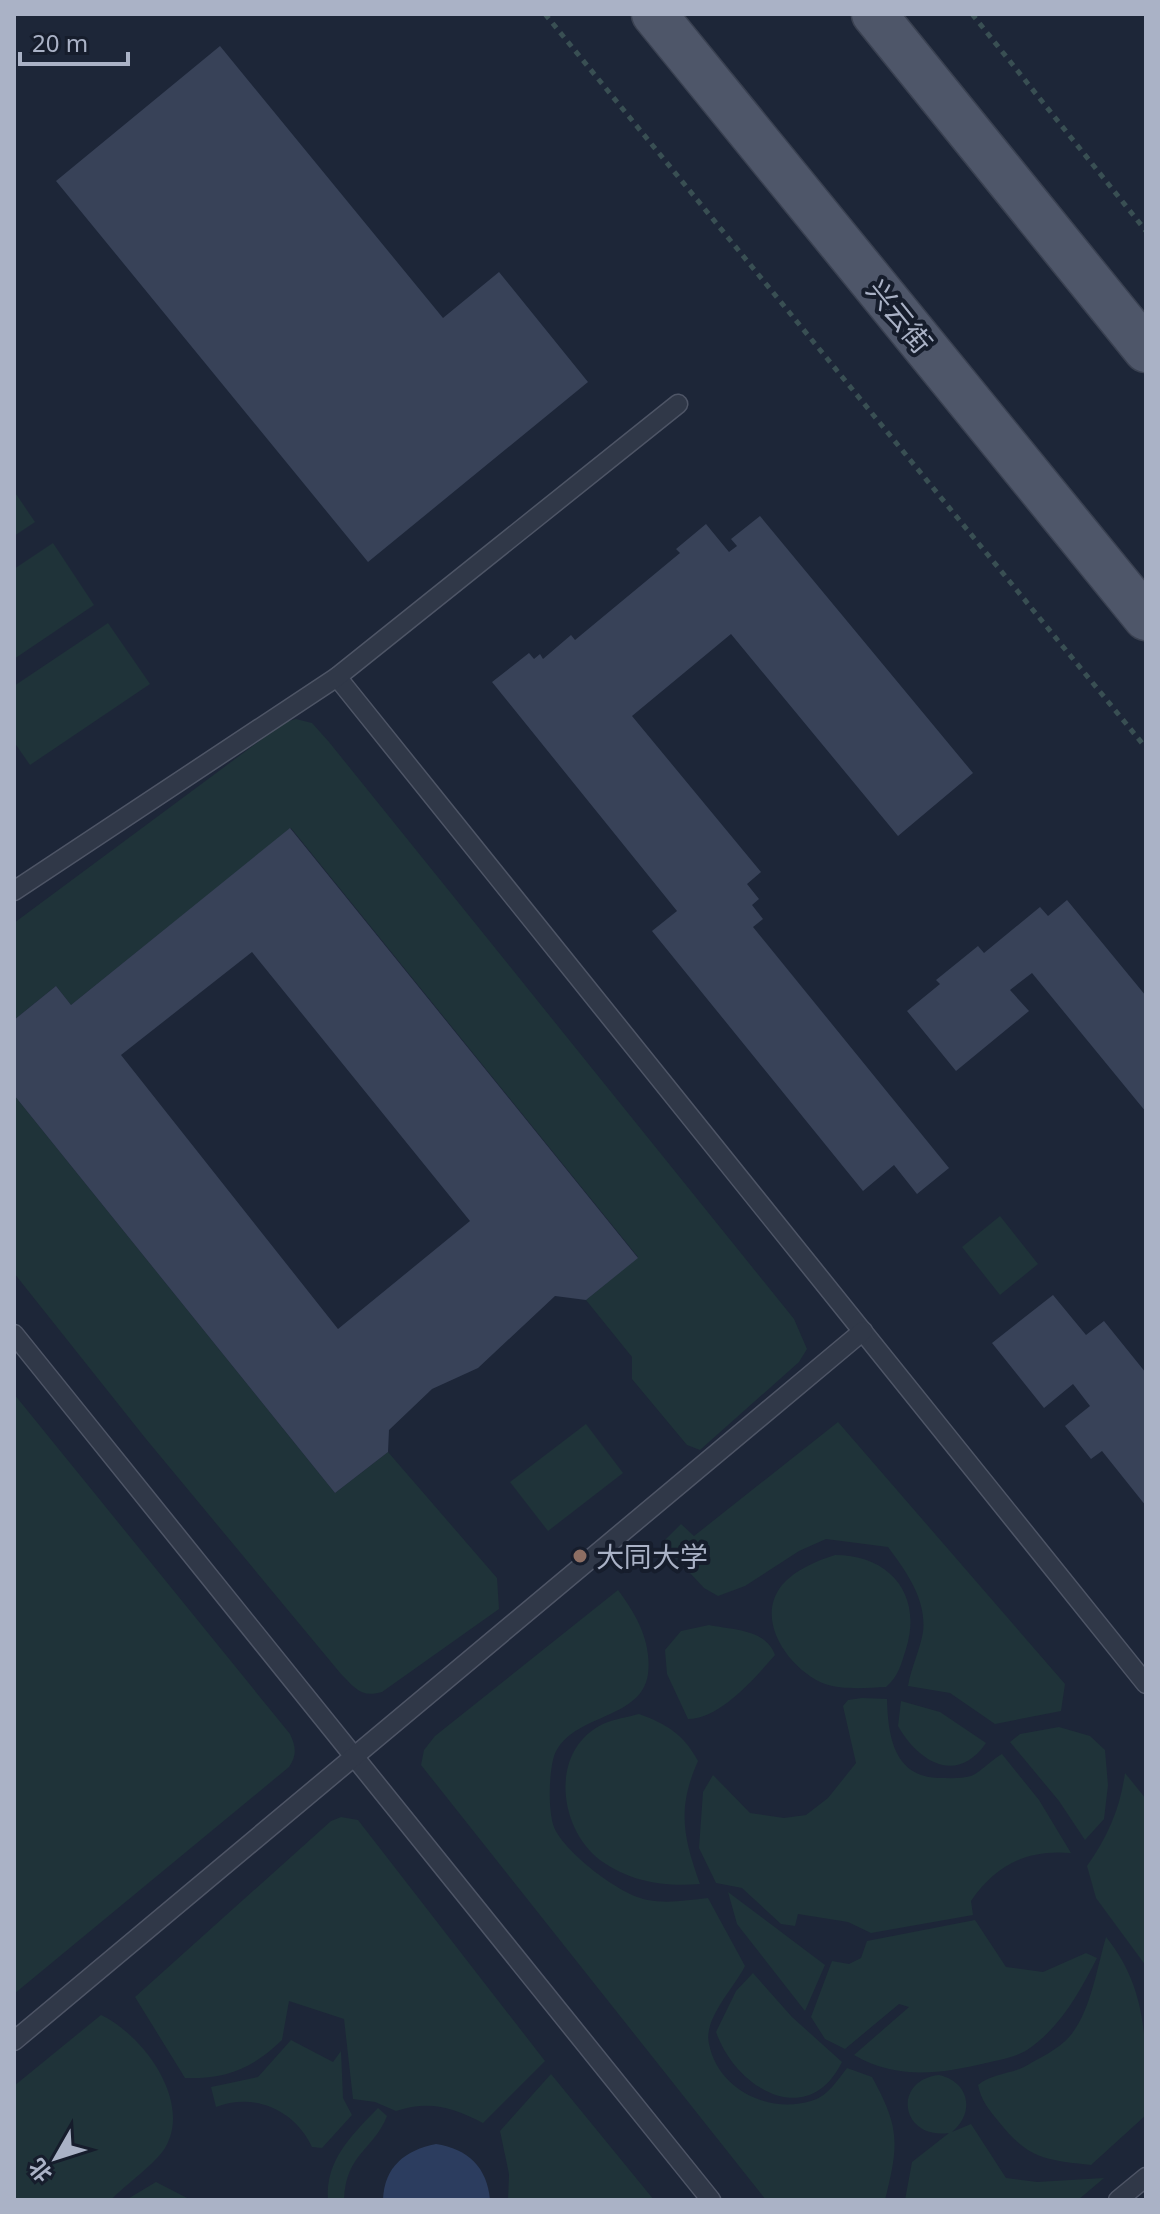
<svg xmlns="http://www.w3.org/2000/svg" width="1160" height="2214" font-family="'Noto Sans','Noto Sans SC',sans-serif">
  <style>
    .green { fill: #1f3339 }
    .water { fill: #2c3d5f }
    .building { fill: #384258; fill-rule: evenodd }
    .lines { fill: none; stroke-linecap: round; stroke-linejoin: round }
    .lane-casing { stroke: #4e5566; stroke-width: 21 }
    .primary-casing { stroke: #3a4151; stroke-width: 47 }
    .path { stroke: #394f53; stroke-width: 5; stroke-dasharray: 6 6; stroke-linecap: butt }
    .lane { stroke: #303848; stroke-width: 18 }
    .primary { stroke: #4e5669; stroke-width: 44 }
    .education-dot { fill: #8d6e63; stroke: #161d2c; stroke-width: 3 }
    .labels { text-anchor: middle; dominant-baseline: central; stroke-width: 8; stroke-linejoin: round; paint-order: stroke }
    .street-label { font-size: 28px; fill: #aab2c6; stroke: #161d2c }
    .poi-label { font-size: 28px; fill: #aab2c6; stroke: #161d2c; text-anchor: start }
  </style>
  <rect width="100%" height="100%" fill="#1d2638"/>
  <!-- green -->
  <g class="green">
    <path d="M14,491L35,522L14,536Z"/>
    <path d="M53,543L94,605L14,659V569Z"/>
    <path d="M108,623L150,684L30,765L14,742V686Z"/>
    <path d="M296,719L312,723L329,742L794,1319L807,1349L799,1362L700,1450L687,1445L632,1379V1357L586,1300L638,1257L291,828L71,1005L56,986L14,1020V923L285,722Z"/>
    <path d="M14,1095L335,1493L388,1452L497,1578L499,1609L382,1692C361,1698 355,1688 341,1674L146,1439L14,1273Z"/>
    <path d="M1000,1216L1038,1264L1000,1295L962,1247Z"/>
    <path d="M14,1394L290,1734C296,1747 297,1755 289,1767L14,1994Z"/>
    <path d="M838,1422L1065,1684L1061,1711L995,1724L950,1693L908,1686C911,1668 920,1650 923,1632C927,1600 906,1571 888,1547L826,1539L799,1551L745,1586L718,1596L704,1588L662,1543L681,1524L694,1536Z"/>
    <path d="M586,1424L623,1473L548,1531L510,1482Z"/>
    <path d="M835,1555C890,1555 923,1595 906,1649C901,1664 899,1676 886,1687C868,1688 842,1690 825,1684C791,1671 753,1621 782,1585C795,1570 816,1561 835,1555Z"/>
    <path d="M618,1590C636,1614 652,1642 648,1674C642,1722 565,1713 553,1760C549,1777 548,1810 554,1827C564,1852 621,1896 648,1900C668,1904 688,1900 708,1898L745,1966C734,1988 703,2019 709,2044C718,2089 768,2114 811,2101C827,2097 837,2081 847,2068L872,2077C900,2128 899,2144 885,2200H766L421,1765L424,1750L435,1736Z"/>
    <path d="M709,1625C733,1630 766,1629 775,1655C754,1679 720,1719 688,1719L667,1674L665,1650L681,1631Z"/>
    <path d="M862,1698L887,1699C888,1736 894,1777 939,1778C949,1778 961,1779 971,1776C981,1772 991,1760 1002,1754L1039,1800L1071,1853C1027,1849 996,1865 971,1901L973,1915L871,1933L848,1922L798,1914L795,1926L781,1924L742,1888L716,1883L699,1848L703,1792L713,1775L750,1813L784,1818L806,1815L828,1798L856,1763L843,1706L848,1700Z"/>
    <path d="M901,1701L940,1712L986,1743C956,1786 918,1761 898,1726Z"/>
    <path d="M639,1714C667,1724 684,1735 698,1761C677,1808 683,1837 700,1884C665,1887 630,1882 600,1860C558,1828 549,1750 603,1724C614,1719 628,1717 639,1714Z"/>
    <path d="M1059,1727L1090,1736L1105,1750L1108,1785L1104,1819L1085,1840L1059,1801L1010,1742L1020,1734Z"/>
    <path d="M1125,1773L1146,1799V1966L1096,1898L1087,1866C1108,1836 1120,1809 1125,1773Z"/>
    <path d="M341,1817L358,1820L545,2061L483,2123C453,2107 429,2100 396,2111L375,2102L353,2099L344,2019L289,2001L282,2040C252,2069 226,2079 185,2078L135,1997L331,1821Z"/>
    <path d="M728,1892L825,1965L805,2011L737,1924Z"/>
    <path d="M975,1920L1006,1967L1043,1972L1086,1953L1097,1958C1080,1992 1059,2029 1027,2050C1016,2057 998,2060 986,2063C940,2074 897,2080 854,2055L909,2007L899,2004L845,2049L825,2039L811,2017L832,1961L849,1964L861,1958L867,1941Z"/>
    <path d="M1106,1937C1150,1991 1146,2049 1146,2115L1091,2165C1046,2160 1028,2159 999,2122C989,2110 981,2100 978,2085C991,2074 1009,2074 1024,2067C1039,2058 1058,2050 1070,2036C1091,2011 1097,1967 1106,1937Z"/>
    <path d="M753,1973L792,2017L842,2062C808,2131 736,2089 716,2032L736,1991Z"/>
    <path d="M101,2015C142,2034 193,2101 165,2148C155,2164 125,2185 111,2200H14V2086Z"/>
    <path d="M291,2040L333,2062L341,2051L343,2098L352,2115L322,2148L312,2147C295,2110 254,2092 216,2107L211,2087L258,2077Z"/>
    <path d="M551,2074L654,2200H508L509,2174L500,2131Z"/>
    <path d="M939,2075C970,2082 975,2113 952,2132L971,2124L1006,2178L1037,2182L1104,2178L1078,2200H905L912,2162L949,2133C900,2140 892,2080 939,2075Z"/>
    <path d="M378,2108L387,2116C373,2151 346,2153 344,2200H328C325,2160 352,2135 378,2108Z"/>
    <path d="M156,2182L191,2200H126Z"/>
  </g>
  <!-- water -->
  <path class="water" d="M436,2144C468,2149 487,2167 490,2200H383C384,2167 405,2150 436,2144Z"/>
  <!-- building -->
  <g class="building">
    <path d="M220,46L443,318L499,272L588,382L368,562L56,181Z"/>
    <path d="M760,516L973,773L898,836L731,634L632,716L761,872L747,884L759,899L752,905L763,919L753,927L949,1168L917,1194L894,1165L863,1191L652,931L677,911L492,682L529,653L534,659L540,654L543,659L571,635L575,640L680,553L676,549L706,524L729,552L737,546L731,539Z"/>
    <path d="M290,828L638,1258L586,1300L555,1296L478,1368L432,1389L389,1430L388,1452L335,1493L14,1095V1020L56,986L71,1005ZM252,952L470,1221L338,1329L121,1055Z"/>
    <path d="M1067,900L1146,996V1112L1032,973L1010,990L1029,1011L956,1071L907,1011L940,984L936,980L978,946L984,953L1040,907L1048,916Z"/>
    <path d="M1053,1295L1086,1335L1104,1321L1146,1373V1506L1102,1451L1091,1459L1065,1426L1090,1406L1073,1384L1044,1408L992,1343Z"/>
  </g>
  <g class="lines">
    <defs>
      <g id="lane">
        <path d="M337,677L1146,1684"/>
        <path d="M14,891L337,677L678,404"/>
        <path d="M14,1334L711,2200"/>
        <path d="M14,2041L863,1331"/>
        <path d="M1118,2200L1146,2177"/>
      </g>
      <g id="primary">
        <path d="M654,14L1146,618"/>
        <path d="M874,14L1146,350"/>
      </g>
    </defs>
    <!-- lane casing -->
    <use href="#lane" class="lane-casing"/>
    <!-- primary casing -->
    <use href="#primary" class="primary-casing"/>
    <!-- path -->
    <g class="path">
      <path d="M545,14L1146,748"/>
      <path d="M972,14L1146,231"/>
    </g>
    <!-- lane -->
    <use href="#lane" class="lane"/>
    <!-- primary -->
    <use href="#primary" class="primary"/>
  </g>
  <!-- markers -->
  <circle class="education-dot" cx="580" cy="1556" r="8"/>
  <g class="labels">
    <!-- street labels -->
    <g class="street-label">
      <text transform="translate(900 316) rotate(51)">兴云街</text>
    </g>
    <!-- poi labels -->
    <g class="poi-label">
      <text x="596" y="1556">大同大学</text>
    </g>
  </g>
  <!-- border -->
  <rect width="1160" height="2214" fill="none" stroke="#aab2c6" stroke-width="32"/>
  <!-- north arrow -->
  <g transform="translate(56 2158) rotate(231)" stroke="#161d2c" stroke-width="6" paint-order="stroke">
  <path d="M0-6L14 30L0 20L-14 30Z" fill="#aab2c6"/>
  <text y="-12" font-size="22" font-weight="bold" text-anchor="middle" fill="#aab2c6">北</text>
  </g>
  <!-- scale -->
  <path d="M20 52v12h108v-12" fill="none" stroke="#aab2c6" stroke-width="4"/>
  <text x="32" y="52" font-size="24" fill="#aab2c6" stroke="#161d2c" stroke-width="6" paint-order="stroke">20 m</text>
</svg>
